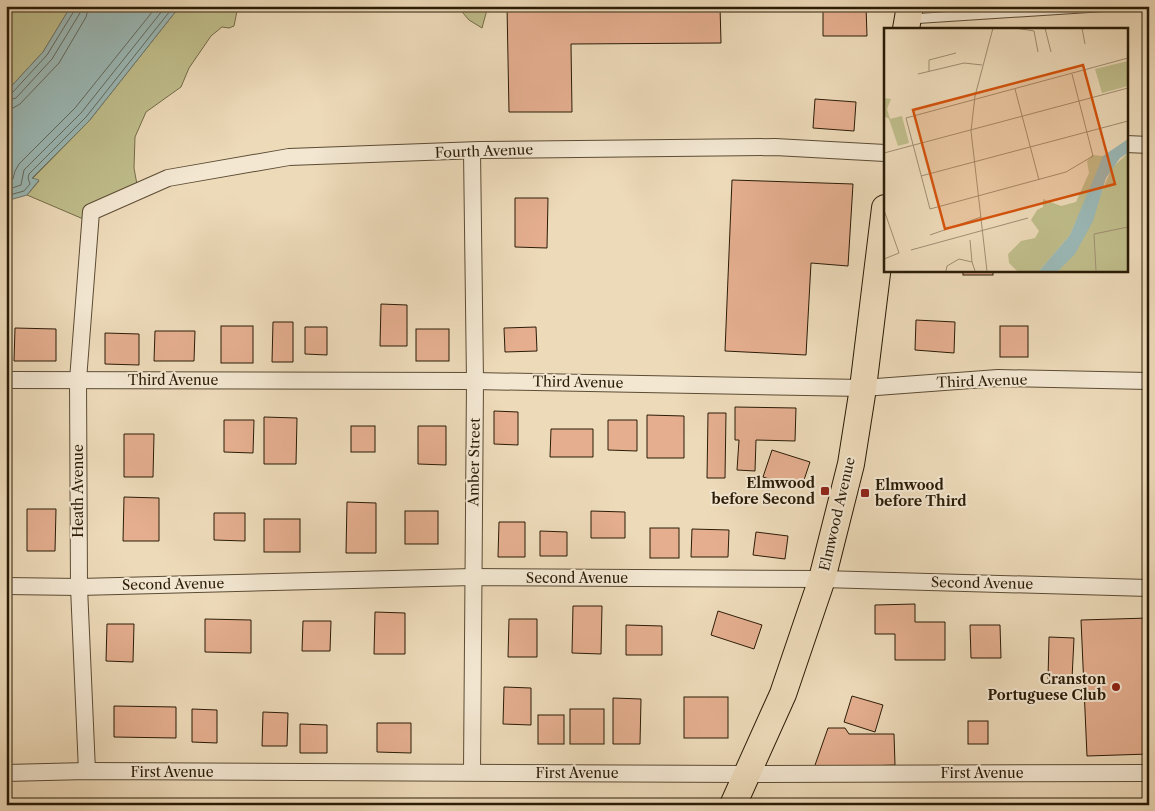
<svg xmlns="http://www.w3.org/2000/svg" width="1155" height="811" font-family="'Libre Caslon Text',serif">
  <style>
    .green { fill: #bfbd8b; stroke: #756c49 }
    .water { fill: #9bb9b7; stroke: #6e7a71 }
    .lines { fill: none; stroke-linecap: round; stroke-linejoin: round }
    .shore { stroke: #636a5f; stroke-width: 1 }
    .building { fill: #e4ae8f; stroke: #2b1c07 }
    .service-casing { stroke: #5c4c34; stroke-width: 11 }
    .minor-casing { stroke: #5c4c34; stroke-width: 18 }
    .primary-casing { stroke: #2b1c07; stroke-width: 28 }
    .path { stroke: #2b1c07; stroke-width: 3; stroke-dasharray: 4 2.5; stroke-linecap: butt }
    .service { stroke: #f3e7d2; stroke-width: 9 }
    .minor { stroke: #f3e7d2; stroke-width: 16 }
    .primary { stroke: #eddab9; stroke-width: 26 }
    .poi-dot { fill: #8f2418; stroke: #f3e7d2; stroke-width: 2 }
    .labels { text-anchor: middle; dominant-baseline: central; stroke-width: 4; stroke-linejoin: round; paint-order: stroke }
    .street-label { font-size: 14px; fill: #2b1c07; stroke: #f3e7d2 }
    .poi-label { font-size: 14px; font-weight: bold; fill: #2b1c07; stroke: #f3e7d2; text-anchor: end }
    .inset-road { fill: none; stroke: #9f8e72; stroke-width: 1 }
    .view { fill: #d5530c; fill-opacity: 0.15; stroke: #d5530c; stroke-width: 2.5 }
    .inset-edge { fill: none; stroke: #2b1c07; stroke-width: 2.5 }
  </style>
  <rect width="100%" height="100%" fill="#eddab9"/>
  <filter id="stains"><feTurbulence type="fractalNoise" baseFrequency=".004" numOctaves="4"/><feColorMatrix values="0 0 0 0 .2 0 0 0 0 .09 0 0 0 0 .02 0 0 0 .5 -.17"/></filter>
  <radialGradient id="worn" r=".72"><stop offset=".6" stop-color="#630" stop-opacity="0"/><stop offset="1" stop-color="#630" stop-opacity=".3"/></radialGradient>
  <!-- green -->
  <g class="green">
    <path d="M6,6H71L43,52L6,92Z"/>
    <path d="M180,6H238L234,26L229,28L222,27L211,36L189,68L181,87L146,112L135,137L134,168L138,190L101,211L95,224L27,195L39,181L32,179L89,121Z"/>
    <path d="M457,6H488L482,28L469,20Z"/>
  </g>
  <!-- water -->
  <path class="water" d="M71,6H180L89,121L32,178L39,180L27,195L6,201V92L43,52Z"/>
  <g class="lines">
    <!-- shore -->
    <g class="shore">
      <path d="M6,95L12,93L47,55L74,11L75,6"/>
      <path d="M6,101L16,98L52,59L80,13L81,6"/>
      <path d="M6,109L13,108L20,104L59,63L86,17L89,6"/>
      <path d="M6,182L13,179L15,171L19,164L75,108L157,6"/>
      <path d="M6,190L21,185L24,170L81,113L166,6"/>
      <path d="M6,196L24,191L30,184L28,178L29,174L86,117L174,6"/>
    </g>
  </g>
  <!-- building -->
  <g class="building">
    <path d="M507,6H720L721,43L571,44L572,112H509Z"/>
    <path d="M823,6H866L867,36H823Z"/>
    <path d="M815,99L856,102L854,131L813,128Z"/>
    <path d="M732,180L853,184L848,266L811,263L806,355L725,351Z"/>
    <path d="M515,198H548L547,248L515,247Z"/>
    <rect x="963" y="270" width="30" height="5"/>
    <path d="M381,304L407,305V346H380Z"/>
    <path d="M916,320L955,322L954,353L915,350Z"/>
    <path d="M273,322H293V362H272Z"/>
    <rect x="221" y="326" width="32" height="37"/>
    <rect x="1000" y="326" width="28" height="31"/>
    <path d="M305,327H327V355L305,354Z"/>
    <path d="M536,327L537,351L505,352L504,328Z"/>
    <path d="M15,328L56,329V361H14Z"/>
    <rect x="416" y="329" width="33" height="32"/>
    <path d="M155,331H195L194,361H154Z"/>
    <path d="M105,333L139,334V365L105,364Z"/>
    <path d="M735,407L796,408L795,441L756,440L755,471L737,470L739,440H735Z"/>
    <path d="M494,411L518,412V445L494,444Z"/>
    <path d="M708,413H726L725,478H707Z"/>
    <path d="M647,415L684,416V458H647Z"/>
    <path d="M264,417L297,418L296,464H264Z"/>
    <path d="M224,420H254L253,453L224,452Z"/>
    <path d="M608,420H637V451L608,450Z"/>
    <rect x="351" y="426" width="24" height="26"/>
    <path d="M418,426H446V465L418,464Z"/>
    <path d="M551,429H593V457H550Z"/>
    <path d="M124,434H154L153,477H124Z"/>
    <path d="M772,450L810,462L801,489L763,477Z"/>
    <path d="M124,497L159,498V541H123Z"/>
    <path d="M347,502L376,503V553H346Z"/>
    <path d="M27,509H56L55,551H27Z"/>
    <rect x="405" y="511" width="33" height="33"/>
    <path d="M591,511L625,512V538H591Z"/>
    <path d="M214,513H245V541L214,540Z"/>
    <rect x="264" y="519" width="36" height="33"/>
    <path d="M499,522H525V557H498Z"/>
    <rect x="650" y="528" width="29" height="30"/>
    <path d="M692,529L729,530L728,557H691Z"/>
    <path d="M540,531L567,532V556H540Z"/>
    <path d="M756,532L788,536L785,559L753,555Z"/>
    <path d="M915,604V622H945V660H895V634H875V605Z"/>
    <path d="M573,606H602L601,654L572,653Z"/>
    <path d="M718,611L762,625L754,649L711,635Z"/>
    <path d="M375,612L405,613V654H374Z"/>
    <path d="M1149,618V754L1087,756L1081,620Z"/>
    <path d="M205,619L251,620V653L205,652Z"/>
    <path d="M509,619H537V657H508Z"/>
    <path d="M303,621H331L330,651H302Z"/>
    <path d="M107,624H134L133,662L106,661Z"/>
    <path d="M626,625L662,626V655H626Z"/>
    <path d="M970,625H1000L1001,658H971Z"/>
    <path d="M1049,637L1074,638L1072,679H1048Z"/>
    <path d="M504,687L531,688V725L503,724Z"/>
    <path d="M852,696L883,705L875,732L844,722Z"/>
    <rect x="684" y="697" width="44" height="41"/>
    <path d="M613,698L641,699L640,744H613Z"/>
    <path d="M114,706L176,707V738L114,737Z"/>
    <path d="M192,709L217,710V743L192,742Z"/>
    <rect x="570" y="709" width="34" height="35"/>
    <path d="M263,712L288,713L287,746H262Z"/>
    <rect x="538" y="715" width="26" height="29"/>
    <rect x="968" y="721" width="20" height="23"/>
    <path d="M377,723H411V753L377,752Z"/>
    <path d="M300,724L327,725V753H300Z"/>
    <path d="M828,728H845L849,734H894L895,765L814,768Z"/>
    <path d="M30,802L58,803V805H30Z"/>
  </g>
  <g class="lines">
    <defs>
      <path id="service" d="M910,19L1112,6"/>
      <g id="minor">
        <path d="M1126,144L1149,145"/>
        <path d="M6,380L475,381L863,388L998,378L1149,381"/>
        <path d="M6,586L79,587L473,577L822,579L1149,588"/>
        <path d="M87,771L79,587L78,380L91,212L168,178L289,157L479,150L775,147L885,153"/>
        <path d="M472,772L475,381L472,151"/>
        <path d="M6,773L87,771L746,774L1149,773"/>
      </g>
      <g id="primary">
        <path d="M906,29L910,6"/>
        <path d="M733,805L783,694L822,579L851,464L863,388L885,208"/>
      </g>
    </defs>
    <!-- service casing -->
    <use href="#service" class="service-casing"/>
    <!-- minor casing -->
    <use href="#minor" class="minor-casing"/>
    <!-- primary casing -->
    <use href="#primary" class="primary-casing"/>
    <!-- path -->
    <path class="path" d="M6,7L8,6"/>
    <!-- service -->
    <use href="#service" class="service"/>
    <!-- minor -->
    <use href="#minor" class="minor"/>
    <!-- primary -->
    <use href="#primary" class="primary"/>
  </g>
  <!-- markers -->
  <g class="poi-dot">
    <rect x="820" y="486" width="10" height="10" rx="2.5"/>
    <rect x="860" y="488" width="10" height="10" rx="2.5"/>
    <circle cx="1116" cy="687" r="5"/>
  </g>
  <g class="labels">
    <!-- street labels -->
    <g class="street-label">
      <text transform="translate(484 151) rotate(-2)">Fourth Avenue</text>
      <text x="173" y="380">Third Avenue</text>
      <text transform="translate(982 381) rotate(-2)">Third Avenue</text>
      <text transform="translate(578 382) rotate(1)">Third Avenue</text>
      <text transform="translate(474 462) rotate(-89)">Amber Street</text>
      <text transform="translate(78 491) rotate(-90)">Heath Avenue</text>
      <text transform="translate(837 514) rotate(-77)">Elmwood Avenue</text>
      <text x="577" y="578">Second Avenue</text>
      <text transform="translate(982 583) rotate(1)">Second Avenue</text>
      <text transform="translate(173 584) rotate(-1)">Second Avenue</text>
      <text x="172" y="772">First Avenue</text>
      <text x="577" y="773">First Avenue</text>
      <text x="982" y="773">First Avenue</text>
    </g>
    <!-- poi labels -->
    <g class="poi-label">
      <text x="815" y="483">Elmwood<tspan x="815" dy="16">before Second</tspan></text>
      <text x="875" y="485" text-anchor="start">Elmwood<tspan x="875" dy="16">before Third</tspan></text>
      <text x="1106" y="679">Cranston<tspan x="1106" dy="16">Portuguese Club</tspan></text>
    </g>
  </g>
  <!-- overview -->
  <g transform="translate(884 28)">
    <rect width="244" height="244" fill="#eddab9"/>
    <path d="M244,33V58L218,65L211,41ZM0,70L7,71L3,81L6,91L18,88L25,115L14,118L5,91L0,88ZM244,125V243H174L218,163L228,140ZM208,127L219,128V131L186,207L155,243H133L125,235L124,226L137,213L151,210L155,203L147,192L153,182L159,179V171L177,178L192,174L205,145L203,133Z" fill="#bfbd8b"/>
    <path d="M244,111V125L236,130L222,150L209,193L191,226L174,243H155L186,207L219,128Z" fill="#9bb9b7"/>
    <path class="inset-road" d="M131,0L150,3L154,24M161,0L167,24M198,0L201,16M45,43V32L72,25M34,46L80,35L98,37M188,46L209,128L182,144L46,181L22,90L244,30M131,61L155,152M0,125L244,60M37,148L244,93M0,182L15,225L0,231M46,207L97,189M86,212L88,234M27,222L144,190M62,243L63,238L75,231L88,234L91,243M103,243L87,103L91,68L109,0M212,243L210,206L244,199"/>
    <path class="view" d="M199,37L231,156L61,201L29,82Z"/>
    <rect width="244" height="244" class="inset-edge"/>
  </g>
  <!-- margin -->
  <rect width="1155" height="811" fill="none" stroke="#eddab9" stroke-width="25"/>
  <rect x="8" y="8" width="1140" height="796" fill="none" stroke="#2b1c07" stroke-width="2.5"/>
  <rect x="12" y="12" width="1130" height="786" fill="none" stroke="#2b1c07"/>
  <rect width="100%" height="100%" filter="url(#stains)"/>
  <rect width="100%" height="100%" fill="url(#worn)"/>
</svg>
